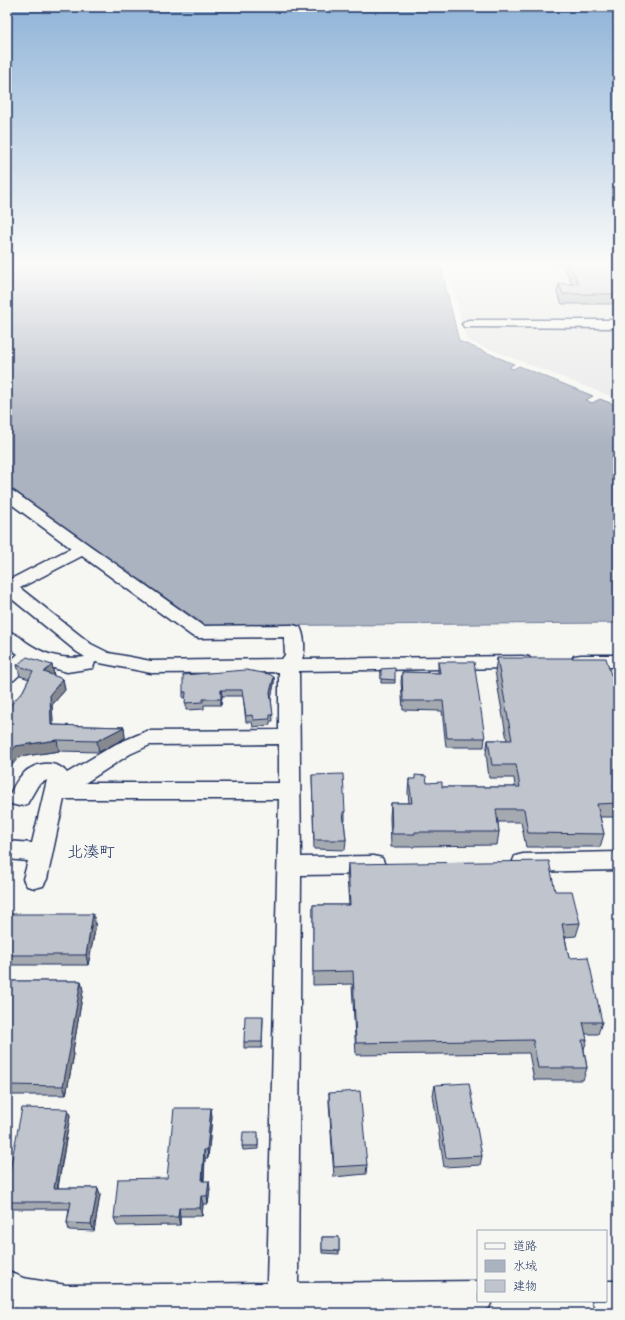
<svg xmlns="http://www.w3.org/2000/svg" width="625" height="1320" font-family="'Comic Neue','Klee One',sans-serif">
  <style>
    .built { fill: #e6e7e7 }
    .water { fill: #abb2c0; stroke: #717e99 }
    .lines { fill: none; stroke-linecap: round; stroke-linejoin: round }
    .minor-casing { stroke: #1b2f5e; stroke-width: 3 }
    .minor { fill: #f6f6f2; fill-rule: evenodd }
    .wall { fill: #a5a9b0; stroke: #1b2f5e }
    .shaded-wall { fill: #868990; stroke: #1b2f5e }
    .building { fill: #c0c4cd; stroke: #1b2f5e }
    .labels { text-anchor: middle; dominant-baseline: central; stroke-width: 3; stroke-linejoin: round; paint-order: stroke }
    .quarter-label { font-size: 16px; fill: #1b2f5e; stroke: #f6f6f2 }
  </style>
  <rect width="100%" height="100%" fill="#f6f6f2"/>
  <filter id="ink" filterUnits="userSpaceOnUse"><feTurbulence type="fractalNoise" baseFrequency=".025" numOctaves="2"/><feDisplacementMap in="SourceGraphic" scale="8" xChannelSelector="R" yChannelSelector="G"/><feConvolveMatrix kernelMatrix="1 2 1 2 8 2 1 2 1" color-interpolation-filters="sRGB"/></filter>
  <g filter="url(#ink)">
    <!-- built -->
    <g class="built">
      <path d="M447,263H618V322L462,323Z"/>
      <path d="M463,326H618V399L466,340Z"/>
    </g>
    <!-- water -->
    <path class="water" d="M7,263H440L459,341L514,364L509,367L513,369L519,366L593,396L586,400L592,403L600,399L618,406V623L211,626L207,630L200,625L202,623L7,488Z"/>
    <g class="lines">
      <defs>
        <g id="minor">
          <path d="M468,320H618V328L464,327L462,324Z"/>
          <path d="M7,489L13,491L203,626L293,625L300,627C304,634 306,651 302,659L522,656L529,657L532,662L529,667L522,668L299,671L301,857L374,856L382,858L385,865L382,872L374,874L301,875L298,1283L478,1281V1301H492L489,1308L478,1313H44L17,1309L7,1304V1270L23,1278L66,1285L267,1283L279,799H64L47,879L43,886L35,888L27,886L23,879L28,861L7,859V841L32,843L47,780L38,785L27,804L19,806L11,804L8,798C12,790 16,780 23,774C34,762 57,759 67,773L116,744L147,731L279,730V672L151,673L95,662L93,668L67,672L33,662L14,680L7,682V664L18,654L7,646V631C15,633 20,637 26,642C45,655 62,660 85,657L77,652L7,595V581L71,548L7,501ZM82,556L192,636L199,638L284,637L285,655L282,659L151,661L109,653L91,644L20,588ZM279,744V783H85L130,754L150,745Z"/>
          <path d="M581,655H618V667H581L574,666L571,661L574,656Z"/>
          <path d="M618,852V870L523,872L515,870L512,863L515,856L523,854Z"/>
          <path d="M606,1281H618V1313H606L595,1308L592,1301H606Z"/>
        </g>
      </defs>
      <!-- minor casing -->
      <use href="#minor" class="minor-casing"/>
      <!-- minor -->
      <use href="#minor" class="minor"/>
    </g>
    <!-- wall -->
    <g class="wall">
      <path d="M472,263H618V304H562L557,293L559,284H572L563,265H472Z"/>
      <path d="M497,658L611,675H618V817H600L604,834L600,847H526L521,822H498L499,832L497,845L414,846V847H391L390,817L391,803H409L408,792L409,779L427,783L442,787H515L514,778H489L486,753L488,740H507L495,671Z"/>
      <path d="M438,662L485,738L484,747H446L442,711L403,710L401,682L402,672L438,673Z"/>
      <path d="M17,665H52L54,676L63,679L65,690L52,705L53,725L124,727L125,738L99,752L59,751L19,757L23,691L29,679L20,676Z"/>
      <path d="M381,669L395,680V683H381Z"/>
      <path d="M274,677V684L271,697L273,721H270V725L253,727L252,722H246L243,696H222L221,705H204V709L186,710V698H183V692Z"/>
      <path d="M312,775L345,812V821H344L346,840L345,850L314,849Z"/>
      <path d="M348,864L555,891L580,923L576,936L565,937L569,958L602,1022L598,1034H585L587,1040L584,1049L587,1068L583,1080H534L529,1053L356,1055L352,984L313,985V905H349L347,877Z"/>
      <path d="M7,911L8,914L96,925L88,965H7Z"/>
      <path d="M7,981H81L83,991L73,1051L74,1054L66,1095H7Z"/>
      <path d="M263,1016V1022L262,1048H244V1042Z"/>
      <path d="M435,1085L482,1156L480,1165L444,1167L433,1095Z"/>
      <path d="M329,1093L367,1165L366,1174L334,1177L329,1102Z"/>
      <path d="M211,1108L212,1117L208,1158H205L204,1181L210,1189L208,1204H203L202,1216H180V1225L117,1226L114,1218L167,1178Z"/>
      <path d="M68,1109L70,1116L58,1188H98L100,1195L94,1231L69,1230L67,1223L69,1209H7V1185Z"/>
      <path d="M258,1135V1149L243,1150L242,1146Z"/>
      <path d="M322,1237H339V1254L322,1253Z"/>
    </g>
    <!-- shaded-wall -->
    <g class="shaded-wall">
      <path d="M7,655L9,661L7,662Z"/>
      <path d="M52,665L54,676L44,672Z"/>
      <path d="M274,677V684L271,699L270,692Z"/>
      <path d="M63,679L65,690L52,705L54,736L51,725L50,694Z"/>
      <path d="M221,690L222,696L221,705Z"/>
      <path d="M124,727L125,738L99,752L97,741Z"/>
      <path d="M57,740L59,751L19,757L7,771V756L16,746Z"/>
      <path d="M93,914L96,925L88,965L86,955Z"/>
      <path d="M81,981L83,991L73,1051L74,1054L66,1095L63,1086L70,1044Z"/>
      <path d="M211,1108L212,1117L208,1158L207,1150Z"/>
      <path d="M68,1109L70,1116L56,1196L54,1188Z"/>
      <path d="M204,1150L205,1158L203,1189L202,1181Z"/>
      <path d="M209,1181L210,1189L208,1204L207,1196Z"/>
      <path d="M98,1188L100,1195L94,1231L91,1224Z"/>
      <path d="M201,1196L203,1204L202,1216L200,1208Z"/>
      <path d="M179,1208L180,1216V1225L178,1217Z"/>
    </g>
    <!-- building -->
    <g class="building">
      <path d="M568,263H618V294H563L559,284H579Z"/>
      <path d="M27,657L52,665L44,672L63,679L50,694L51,725L124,727L97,741L57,740L16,746L7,756V709L23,691L33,671L17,665Z"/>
      <path d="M497,658H606L611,675H618V803L597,804L604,834L528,833L524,809H496L499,832H415V834H392L391,803H412L409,779H415V775L426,776L427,783L442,782V787H520L516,765H492L488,740H512Z"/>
      <path d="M438,662H474L485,738H447L443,701H403L402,672L440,673Z"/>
      <path d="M395,668V680L381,679V669Z"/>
      <path d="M246,670L269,674L274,677L270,692L273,715H270V719L253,720L252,715L246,716L242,690H221V699H203V702L185,703L186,692H183V675Z"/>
      <path d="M343,774L345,812H343L346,840H314L312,775Z"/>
      <path d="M549,861L555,891H572L580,923L562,924L569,958L588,957L602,1022H583L587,1040H582L587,1068H538L533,1040L356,1043L353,971L313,972V905H350L348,864Z"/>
      <path d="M7,914H93L86,955H7Z"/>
      <path d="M7,981H81L70,1044H71L63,1086L7,1085Z"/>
      <path d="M245,1016H263L262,1042H244Z"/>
      <path d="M469,1083L482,1156L446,1158L435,1085Z"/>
      <path d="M360,1091L367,1165L334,1167L329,1093Z"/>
      <path d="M22,1108L68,1109L54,1188H98L91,1224L67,1223L71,1202H7V1185Z"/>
      <path d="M174,1108H211L207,1150H204L202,1181H209L207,1196H201L200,1208H179L178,1217L114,1218L118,1179L167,1178Z"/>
      <path d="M243,1132H258V1146H242Z"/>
      <path d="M322,1237H339V1251L322,1250Z"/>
    </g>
  </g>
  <!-- sky -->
  <linearGradient id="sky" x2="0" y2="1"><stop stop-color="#8fb3d8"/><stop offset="0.59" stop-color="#fbfbf9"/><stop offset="1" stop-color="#fbfbf9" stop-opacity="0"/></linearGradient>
  <rect width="625" height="447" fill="url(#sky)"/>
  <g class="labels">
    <!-- quarter labels -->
    <g class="quarter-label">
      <text x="91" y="852">北湊町</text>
    </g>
  </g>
  <!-- margin -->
  <rect width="625" height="1320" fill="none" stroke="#f6f6f2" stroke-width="24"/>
  <rect x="12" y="12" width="601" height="1296" fill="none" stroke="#1b2f5e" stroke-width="1.5" filter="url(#ink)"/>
  <!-- legend -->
  <rect x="477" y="1230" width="130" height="72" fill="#f6f6f2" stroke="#9ea6b7"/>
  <rect x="485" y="1243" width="20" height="6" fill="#f6f6f2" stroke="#9ea6b7"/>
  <text x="513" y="1250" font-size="12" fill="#1b2f5e">道路</text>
  <rect x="485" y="1260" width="20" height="12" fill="#abb2c0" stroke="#9ea6b7"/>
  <text x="513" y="1270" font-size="12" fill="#1b2f5e">水域</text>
  <rect x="485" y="1280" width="20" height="12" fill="#c0c4cd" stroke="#9ea6b7"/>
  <text x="513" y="1290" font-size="12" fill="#1b2f5e">建物</text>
</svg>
